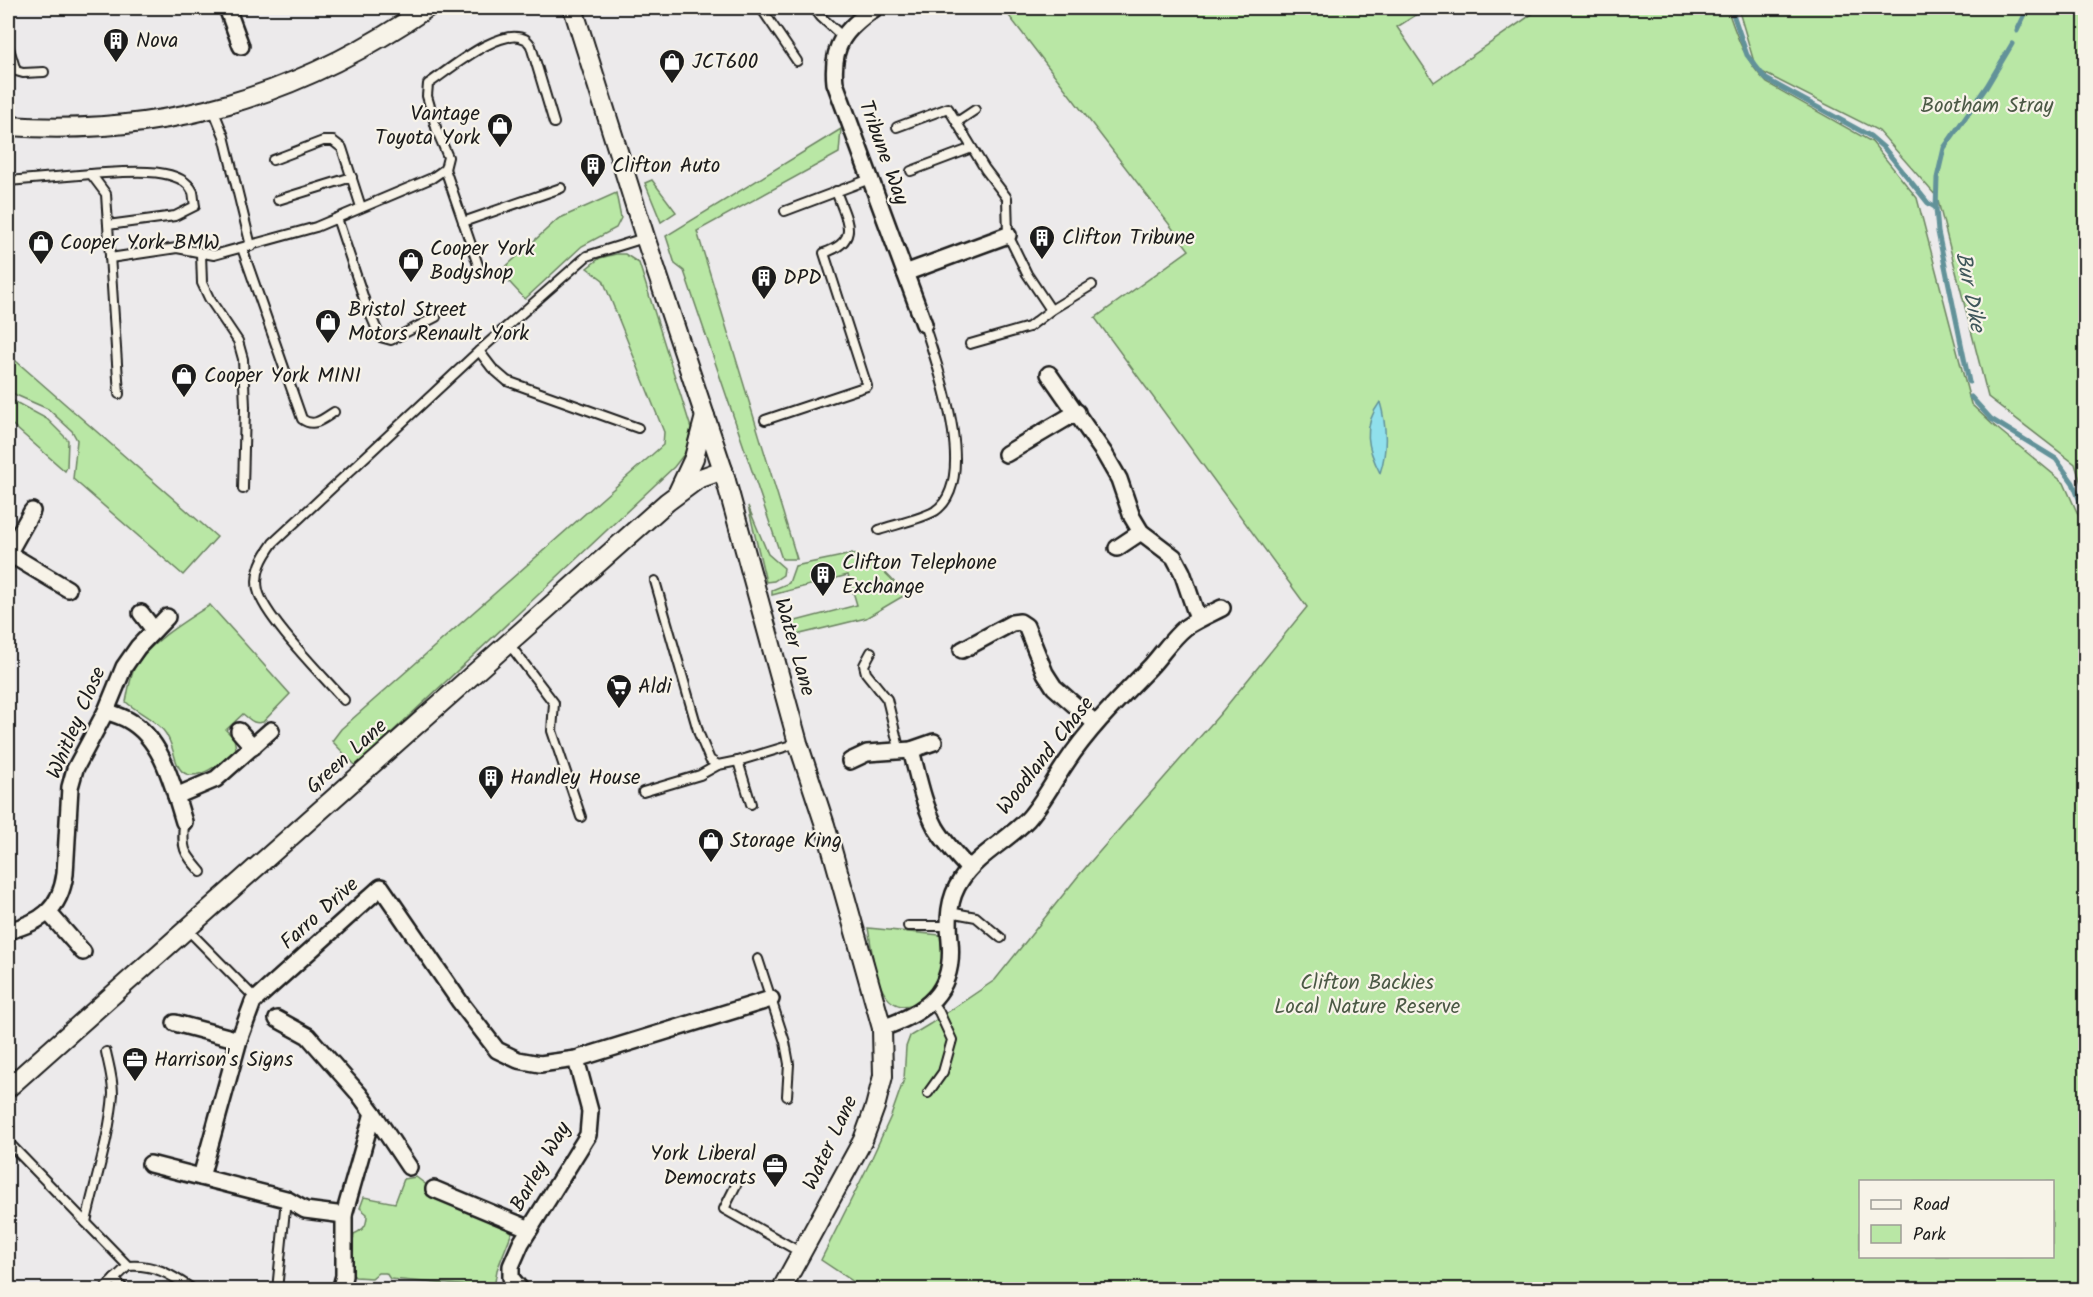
<svg xmlns="http://www.w3.org/2000/svg" width="2093" height="1297" font-family="Kalam,sans-serif">
  <style>
    .green { fill: #b9e7a5; stroke: #6a8260; stroke-width: 1.5; fill-rule: evenodd }
    .water { fill: #90e0ec; stroke: #629299; stroke-width: 1.5 }
    .lines { fill: none; stroke-linecap: round; stroke-linejoin: round }
    .stream { stroke: #629299; stroke-width: 5 }
    .service-casing { stroke: #1c1c1c; stroke-width: 12 }
    .minor-casing { stroke: #1c1c1c; stroke-width: 20 }
    .tertiary-casing { stroke: #1c1c1c; stroke-width: 22 }
    .service { stroke: #f7f3e8; stroke-width: 8 }
    .minor { stroke: #f7f3e8; stroke-width: 15 }
    .tertiary { stroke: #f7f3e8; stroke-width: 18 }
    .labels { text-anchor: middle; dominant-baseline: central; stroke-width: 4.5; stroke-linejoin: round; paint-order: stroke }
    .poi-label { font-size: 21px; fill: #1c1c1c; stroke: #f7f3e8; text-anchor: start }
    .park-label { font-size: 21px; fill: #4b5945; stroke: #f7f3e8 }
    .street-label { font-size: 21px; fill: #1c1c1c; stroke: #f7f3e8 }
    .water-label { font-size: 22px; font-style: italic; fill: #3f575a; stroke: #f7f3e8 }
  </style>
  <rect width="100%" height="100%" fill="#eceaeb"/>
  <filter id="ink" filterUnits="userSpaceOnUse"><feTurbulence type="fractalNoise" baseFrequency=".0167" numOctaves="2"/><feDisplacementMap in="SourceGraphic" scale="12" xChannelSelector="R" yChannelSelector="G"/><feConvolveMatrix kernelMatrix="1 2 1 2 8 2 1 2 1" color-interpolation-filters="sRGB"/></filter>
  <g filter="url(#ink)">
    <!-- green -->
    <g class="green">
      <path d="M1003,8H1427L1397,27L1434,82L1541,8H1727C1737,37 1744,60 1767,83L1872,142L1917,198L1971,404L1992,424L2064,483L2085,530V1289L866,1290L821,1260L870,1162L891,1116L904,1079L906,1047L910,1036L930,1024L995,980L1079,875L1220,714L1307,607L1095,318L1189,250ZM1860,1182H2052V1256H1860Z"/>
      <path d="M1738,8H2085V496L2075,464L1988,397L1937,197L1879,131L1756,69Z"/>
      <path d="M841,129L839,153L697,231L797,559H782L684,271L675,264L666,236Z"/>
      <path d="M652,180L676,212L661,222L645,183Z"/>
      <path d="M616,193L621,218L616,228L582,246L525,299L500,272L558,219Z"/>
      <path d="M616,254H625L639,263L691,428L685,453L674,467L356,766L332,741L341,729L663,445L664,432L603,280L587,268L600,258Z"/>
      <path d="M8,354L217,537L183,575L73,479L77,440L72,431L48,409L16,395L8,389Z"/>
      <path d="M8,398L47,419L68,440L67,467L65,471L8,421Z"/>
      <path d="M748,506L768,554L784,568L783,575L774,581L766,582Z"/>
      <path d="M852,554C874,558 892,578 905,595L866,618L792,636L788,623L857,605L848,575L772,595V590L789,583L795,566Z"/>
      <path d="M210,605L290,694L263,722C253,725 250,719 243,714L226,730L234,738L236,749C226,760 193,787 180,769C173,760 174,742 163,730C153,718 137,712 126,702C128,691 130,679 134,669C146,644 187,620 210,605Z"/>
      <path d="M868,928L940,935C942,950 944,966 937,981C927,1002 898,1019 883,991C873,972 872,948 868,928Z"/>
      <path d="M416,1177L447,1200L479,1217L514,1227L497,1270L494,1288L390,1279L386,1273H378L372,1278L355,1277L350,1271L354,1234C365,1229 367,1225 367,1214L360,1208L364,1197L395,1203L404,1179Z"/>
    </g>
    <!-- water -->
    <path class="water" d="M1380,402C1387,427 1388,449 1380,473C1367,448 1362,426 1380,402Z"/>
    <g class="lines">
      <!-- stream -->
      <g class="stream">
        <path d="M1731,8L1747,55L1766,79L1870,136L1884,148L1928,203L1936,208"/>
        <path d="M2017,31L2028,8"/>
        <path d="M1969,382L1938,232L1936,208L1937,178L1944,148L1987,86L2012,44"/>
        <path d="M1971,397L1991,419L2056,459L2073,483L2086,517"/>
        <path d="M2074,1290L2086,1281"/>
      </g>
      <defs>
        <g id="service">
          <path d="M761,8L797,61"/>
          <path d="M814,8L821,17L843,37"/>
          <path d="M8,45L16,71L23,73L44,72"/>
          <path d="M213,109L224,136L251,246"/>
          <path d="M957,122L975,110"/>
          <path d="M897,127L948,108L985,169L1007,198L1008,235L1027,274L1051,310"/>
          <path d="M273,160L323,141H333L342,148L361,207"/>
          <path d="M445,169L478,265"/>
          <path d="M911,171L972,148"/>
          <path d="M8,181L91,174"/>
          <path d="M278,200L352,177"/>
          <path d="M785,211L870,179"/>
          <path d="M337,218L365,302L380,337L391,340L436,317"/>
          <path d="M463,222L561,188"/>
          <path d="M108,225L175,216L195,206C194,202 194,196 193,192C180,163 117,173 91,174L106,194L119,394"/>
          <path d="M242,248L302,419C314,428 323,419 334,412"/>
          <path d="M201,253L202,283L209,298L238,341L243,359L245,407L243,489"/>
          <path d="M110,258L177,248L214,255L316,227L432,178L445,169L448,157L437,131L427,96L428,84C449,70 500,26 525,39C526,39 531,45 531,46L554,123"/>
          <path d="M970,344L1029,327L1051,310L1092,285"/>
          <path d="M479,351L492,368L507,381L638,428"/>
          <path d="M765,420L867,386L824,253C862,240 846,220 836,191"/>
          <path d="M879,530C894,525 924,518 935,511C980,480 937,365 924,324"/>
          <path d="M655,581L699,734L710,760L718,765L738,761L798,743"/>
          <path d="M509,644L554,703L552,731L581,817"/>
          <path d="M871,652L864,665L866,673L887,699L900,752"/>
          <path d="M344,700C323,676 264,617 258,590C254,572 263,557 273,543L479,351L587,256L644,238"/>
          <path d="M738,761L751,804"/>
          <path d="M643,792L700,775L718,765"/>
          <path d="M184,822C182,850 183,851 201,872"/>
          <path d="M949,912L976,917L1001,938"/>
          <path d="M908,926H949"/>
          <path d="M188,930L256,999"/>
          <path d="M758,959L785,1042L789,1064L787,1096"/>
          <path d="M928,1093L943,1072L952,1040L939,1012L932,1003"/>
          <path d="M8,1142L128,1266"/>
          <path d="M737,1183L724,1209L800,1252"/>
          <path d="M86,1222C95,1181 110,1136 113,1094C113,1079 109,1066 106,1052"/>
          <path d="M114,1279L125,1290"/>
          <path d="M103,1290L128,1266C156,1264 171,1275 194,1290"/>
          <path d="M277,1290L286,1199"/>
        </g>
        <g id="minor">
          <path d="M227,8L241,46"/>
          <path d="M875,8C845,29 831,45 835,83L924,324"/>
          <path d="M905,273L1008,235"/>
          <path d="M1049,374L1104,453L1119,479L1132,517L1141,532L1174,557L1182,572L1198,619"/>
          <path d="M1006,454L1077,412"/>
          <path d="M1117,548L1141,532"/>
          <path d="M8,553L68,589"/>
          <path d="M8,554L32,511"/>
          <path d="M141,613L154,630"/>
          <path d="M962,650L1012,623L1020,622L1026,626L1045,673L1054,687L1095,723"/>
          <path d="M106,711C113,714 121,716 128,720C163,739 173,787 184,822"/>
          <path d="M239,731L253,747"/>
          <path d="M911,750C918,776 923,804 936,828C945,843 957,856 969,869"/>
          <path d="M850,761L867,753L911,750L934,742"/>
          <path d="M176,796L216,779L271,730"/>
          <path d="M48,912L83,952"/>
          <path d="M8,931C41,922 60,910 65,874L70,787L75,769L106,711L124,667L138,647L167,617"/>
          <path d="M277,1019L308,1036L359,1094L373,1113"/>
          <path d="M175,1023L239,1040"/>
          <path d="M882,1028C926,1013 955,992 950,941C948,920 948,899 961,880C977,855 1007,841 1028,819C1043,802 1053,782 1066,763C1090,727 1120,698 1150,667C1162,654 1172,638 1186,627C1198,619 1210,614 1222,608"/>
          <path d="M150,1164L286,1199L305,1210L344,1215"/>
          <path d="M201,1177L239,1040L253,1002L381,887L460,1002L497,1050L518,1060L540,1064L576,1059L771,999"/>
          <path d="M434,1189L530,1229"/>
          <path d="M340,1290L344,1276V1215L373,1113L409,1167"/>
          <path d="M521,1290L511,1278V1266L521,1243L588,1135L590,1111L576,1059"/>
        </g>
        <g id="tertiary">
          <path d="M573,8L645,237L723,470L798,743L825,825L882,1028L883,1076L875,1107L863,1140L781,1290"/>
          <path d="M8,126C164,137 299,96 427,8"/>
          <path d="M678,492L694,458L705,416"/>
          <path d="M8,1088L667,502L698,479L723,470"/>
        </g>
      </defs>
      <!-- service casing -->
      <use href="#service" class="service-casing"/>
      <!-- minor casing -->
      <use href="#minor" class="minor-casing"/>
      <!-- tertiary casing -->
      <use href="#tertiary" class="tertiary-casing"/>
      <!-- service -->
      <use href="#service" class="service"/>
      <!-- minor -->
      <use href="#minor" class="minor"/>
      <!-- tertiary -->
      <use href="#tertiary" class="tertiary"/>
    </g>
  </g>
  <!-- icons -->
  <defs>
    <symbol id="building-pin" viewBox="-11 -11 22 30"><path d="M0 17L-7.5 6A9.5 9.5 0 1 1 7.5 6Z" fill="#1c1c1c" stroke="#f7f3e8"/><path d="M-4-6H4V6H1V3H-1V6H-4ZM-2.5-4.3h1.7v1.8h-1.7ZM.8-4.3h1.7v1.8H.8ZM-2.5-1h1.7V.8h-1.7ZM.8-1h1.7V.8H.8Z" fill="#fff"/></symbol>
    <symbol id="shop-pin" viewBox="-11 -11 22 30"><path d="M0 17L-7.5 6A9.5 9.5 0 1 1 7.5 6Z" fill="#1c1c1c" stroke="#f7f3e8"/><path d="M-5-2.5h2.3a2.7 3.5 0 0 1 5.4 0H5L5.5 6h-11ZM-1.5-2.5h3a1.5 2.3 0 0 0-3 0Z" fill="#fff"/></symbol>
    <symbol id="supermarket-pin" viewBox="-11 -11 22 30"><path d="M0 17L-7.5 6A9.5 9.5 0 1 1 7.5 6Z" fill="#1c1c1c" stroke="#f7f3e8"/><path d="M-6-5.5h2.5l.6 2H6L4.5 2H-2.5L-4.4-4H-6ZM-1.5 3.2a1.3 1.3 0 1 0 .1 0ZM3 3.2a1.3 1.3 0 1 0 .1 0Z" fill="#fff"/></symbol>
    <symbol id="office-pin" viewBox="-11 -11 22 30"><path d="M0 17L-7.5 6A9.5 9.5 0 1 1 7.5 6Z" fill="#1c1c1c" stroke="#f7f3e8"/><path d="M-6-3h4V-5.5h4V-3h4V5H-6ZM-1-4.5V-3h2v-1.5ZM-6 0V1H6V0Z" fill="#fff"/></symbol>
  </defs>
  <g fill-rule="evenodd">
    <use href="#building-pin" x="101" y="26" width="30" height="40"/>
    <use href="#shop-pin" x="657" y="47" width="30" height="40"/>
    <use href="#shop-pin" x="485" y="111" width="30" height="40"/>
    <use href="#building-pin" x="578" y="151" width="30" height="40"/>
    <use href="#building-pin" x="1027" y="223" width="30" height="40"/>
    <use href="#shop-pin" x="26" y="228" width="30" height="40"/>
    <use href="#shop-pin" x="396" y="246" width="30" height="40"/>
    <use href="#building-pin" x="749" y="263" width="30" height="40"/>
    <use href="#shop-pin" x="313" y="307" width="30" height="40"/>
    <use href="#shop-pin" x="169" y="361" width="30" height="40"/>
    <use href="#building-pin" x="808" y="560" width="30" height="40"/>
    <use href="#supermarket-pin" x="604" y="672" width="30" height="40"/>
    <use href="#building-pin" x="476" y="763" width="30" height="40"/>
    <use href="#shop-pin" x="696" y="826" width="30" height="40"/>
    <use href="#office-pin" x="120" y="1045" width="30" height="40"/>
    <use href="#office-pin" x="760" y="1151" width="30" height="40"/>
  </g>
  <g class="labels">
    <!-- poi labels -->
    <g class="poi-label">
      <text x="136" y="41">Nova</text>
      <text x="692" y="62">JCT600</text>
      <text x="480" y="114" text-anchor="end">Vantage<tspan x="480" dy="24">Toyota York</tspan></text>
      <text x="612" y="166">Clifton Auto</text>
      <text x="1062" y="238">Clifton Tribune</text>
      <text x="60" y="243">Cooper York BMW</text>
      <text x="430" y="249">Cooper York<tspan x="430" dy="24">Bodyshop</tspan></text>
      <text x="783" y="278">DPD</text>
      <text x="348" y="310">Bristol Street<tspan x="348" dy="24">Motors Renault York</tspan></text>
      <text x="204" y="376">Cooper York MINI</text>
      <text x="842" y="563">Clifton Telephone<tspan x="842" dy="24">Exchange</tspan></text>
      <text x="638" y="687">Aldi</text>
      <text x="510" y="778">Handley House</text>
      <text x="730" y="841">Storage King</text>
      <text x="154" y="1060">Harrison's Signs</text>
      <text x="756" y="1154" text-anchor="end">York Liberal<tspan x="756" dy="24">Democrats</tspan></text>
    </g>
    <!-- park labels -->
    <g class="park-label">
      <text x="1987" y="106">Bootham Stray</text>
      <text x="1367" y="983">Clifton Backies<tspan x="1367" dy="24">Local Nature Reserve</tspan></text>
    </g>
    <!-- street labels -->
    <g class="street-label">
      <text transform="translate(883 153) rotate(70)">Tribune Way</text>
      <text transform="translate(794 647) rotate(74)">Water Lane</text>
      <text transform="translate(77 723) rotate(-67)">Whitley Close</text>
      <text transform="translate(1046 756) rotate(-52)">Woodland Chase</text>
      <text transform="translate(347 757) rotate(-42)">Green Lane</text>
      <text transform="translate(320 914) rotate(-42)">Farro Drive</text>
      <text transform="translate(831 1143) rotate(-65)">Water Lane</text>
      <text transform="translate(541 1167) rotate(-60)">Barley Way</text>
    </g>
    <!-- water labels -->
    <g class="water-label">
      <text transform="translate(1969 292) rotate(79)">Bur Dike</text>
    </g>
  </g>
  <!-- margin -->
  <rect width="2093" height="1297" fill="none" stroke="#f7f3e8" stroke-width="30"/>
  <rect x="15" y="15" width="2063" height="1267" fill="none" stroke="#1c1c1c" stroke-width="2" filter="url(#ink)"/>
  <!-- legend -->
  <rect x="1859" y="1180" width="195" height="78" fill="#f7f3e8" stroke="#9f9d96" stroke-width="1.5"/>
  <rect x="1871" y="1200" width="30" height="9" fill="#f7f3e8" stroke="#9f9d96" stroke-width="1.5"/>
  <text x="1913" y="1210" font-size="18" fill="#1c1c1c">Road</text>
  <rect x="1871" y="1225" width="30" height="18" fill="#b9e7a5" stroke="#9f9d96" stroke-width="1.5"/>
  <text x="1913" y="1240" font-size="18" fill="#1c1c1c">Park</text>
</svg>
